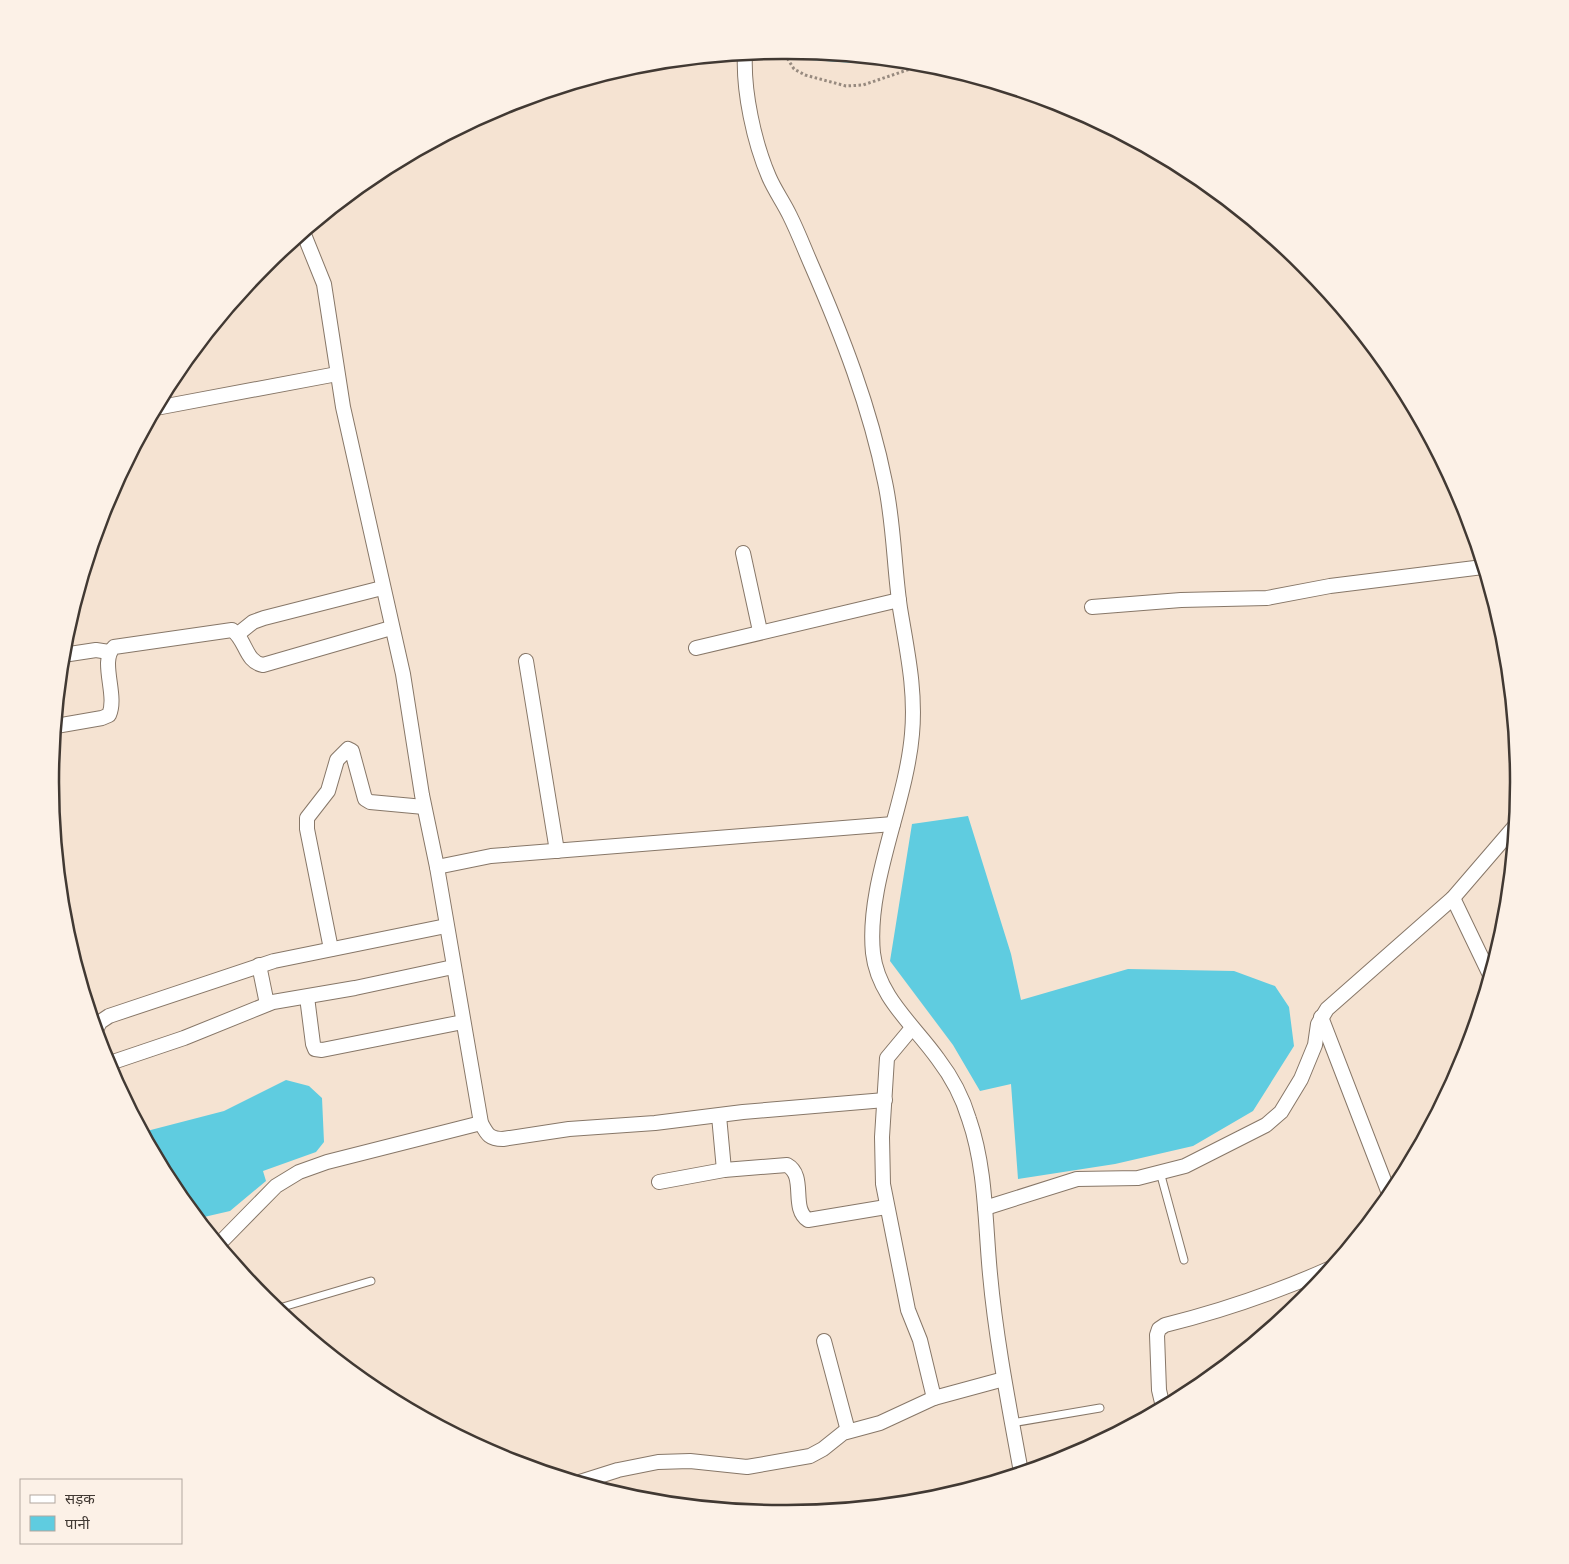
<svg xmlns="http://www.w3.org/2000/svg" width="1569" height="1564" font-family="Overpass,'Noto Sans Devanagari',sans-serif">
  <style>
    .water { fill: #5fcce0 }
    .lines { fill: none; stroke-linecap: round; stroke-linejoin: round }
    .lane-casing { stroke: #877768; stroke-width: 9 }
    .street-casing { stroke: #877768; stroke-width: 16 }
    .path { stroke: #978a7f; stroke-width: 3; stroke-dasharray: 2.5 2.5; stroke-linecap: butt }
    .lane { stroke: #fff; stroke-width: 7 }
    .street { stroke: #fff; stroke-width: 14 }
    .rim { fill: none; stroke: #413933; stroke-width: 2.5 }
  </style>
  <rect width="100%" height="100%" fill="#f5e3d2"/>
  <!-- water -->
  <g class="water">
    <path d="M805,52L889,60L883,65L811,60Z"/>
    <path d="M968,816L1011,954L1021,1000L1128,969L1234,971L1275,986L1289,1007L1294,1046L1253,1111L1193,1146L1115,1164L1018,1179L1011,1084L980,1091L953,1045L890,961L912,824Z"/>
    <path d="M286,1080L309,1086L322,1098L324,1142L316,1152L263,1171L266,1181L230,1211L204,1217L194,1214L174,1189L143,1132L224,1111Z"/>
  </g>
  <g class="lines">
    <defs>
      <g id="lane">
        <path d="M1160,1172L1184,1260"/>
        <path d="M276,1309L371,1281"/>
        <path d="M1012,1423L1100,1408"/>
      </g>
      <g id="street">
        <path d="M745,54C743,91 754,142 769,177C775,191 784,203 790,216C798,232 804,248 811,264C842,335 870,407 885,482C894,524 894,567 900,608C907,651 916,690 912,734C906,805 866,884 873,953C878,997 914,1025 938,1059C951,1076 963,1099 969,1119C986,1168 985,1222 990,1274C996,1340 1009,1406 1021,1472"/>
        <path d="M303,232L324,284L343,407L403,674L422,795L437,867L481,1123C487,1134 489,1139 503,1139L569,1129L655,1123L743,1112L885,1100"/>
        <path d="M156,408L337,374"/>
        <path d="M743,553L760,631"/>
        <path d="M1092,607L1181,600L1267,598L1330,586L1483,567"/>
        <path d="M238,634L253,622L264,618L382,588"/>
        <path d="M696,648L899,600"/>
        <path d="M63,655L96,650L109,652"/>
        <path d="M526,661L557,851"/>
        <path d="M56,726L102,718L109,715C118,695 99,661 114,647L232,630C246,639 245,662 263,665L391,628"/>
        <path d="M437,867L491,856L893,824"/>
        <path d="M1453,898L1490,975"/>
        <path d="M331,949L307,829V818L328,791L337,760L348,749L352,751L365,799L370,802L424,807"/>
        <path d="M259,965L267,1004"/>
        <path d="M307,997L313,1044L315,1049L322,1050L463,1022"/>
        <path d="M1321,1017L1390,1196"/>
        <path d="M912,1028L887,1058L882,1137L883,1184L908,1310L920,1340L934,1398"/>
        <path d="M96,1030L100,1022L109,1016L274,961L446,926"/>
        <path d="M107,1064L184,1038L273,1002L355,988L453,967"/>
        <path d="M719,1116L724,1170"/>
        <path d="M659,1182L724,1170L787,1165C807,1176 790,1208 808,1220L886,1207"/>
        <path d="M985,1208L1077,1179L1138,1178L1185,1166L1266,1125L1281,1112L1301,1079L1315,1045L1318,1024L1327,1009L1453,898L1515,826"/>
        <path d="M219,1244L276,1186L299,1172L327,1162L481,1123"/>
        <path d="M824,1341L848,1431"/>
        <path d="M1163,1407L1159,1390L1157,1335L1159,1329L1165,1325C1222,1311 1277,1292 1331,1268"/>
        <path d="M580,1482L618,1470L658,1462L690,1461L747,1467L810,1456L823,1449L843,1433L880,1423L934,1398L1004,1379"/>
      </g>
    </defs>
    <!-- lane casing -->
    <use href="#lane" class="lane-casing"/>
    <!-- street casing -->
    <use href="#street" class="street-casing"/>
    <!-- path -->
    <path class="path" d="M782,50L794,69L805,75L846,86L863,85L925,64"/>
    <!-- lane -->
    <use href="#lane" class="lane"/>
    <!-- street -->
    <use href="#street" class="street"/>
  </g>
  <!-- crop -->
  <path d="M0 0H1569V1564H0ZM782 59H787A723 723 0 0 1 1510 782V782A723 723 0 0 1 787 1505H782A723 723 0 0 1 59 782V782A723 723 0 0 1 782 59Z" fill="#fcf1e7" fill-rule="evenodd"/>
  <path class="rim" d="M782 59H787A723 723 0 0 1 1510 782V782A723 723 0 0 1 787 1505H782A723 723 0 0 1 59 782V782A723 723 0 0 1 782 59Z"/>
  <!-- legend -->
  <rect x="20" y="1479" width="162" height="65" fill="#fcf1e7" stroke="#b1a79f"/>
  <rect x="30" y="1495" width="25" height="8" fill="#ffffff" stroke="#b1a79f"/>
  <text x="65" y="1504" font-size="15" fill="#413933">सड़क</text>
  <rect x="30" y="1516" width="25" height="15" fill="#5fcce0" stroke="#b1a79f"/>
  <text x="65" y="1529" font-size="15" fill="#413933">पानी</text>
</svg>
